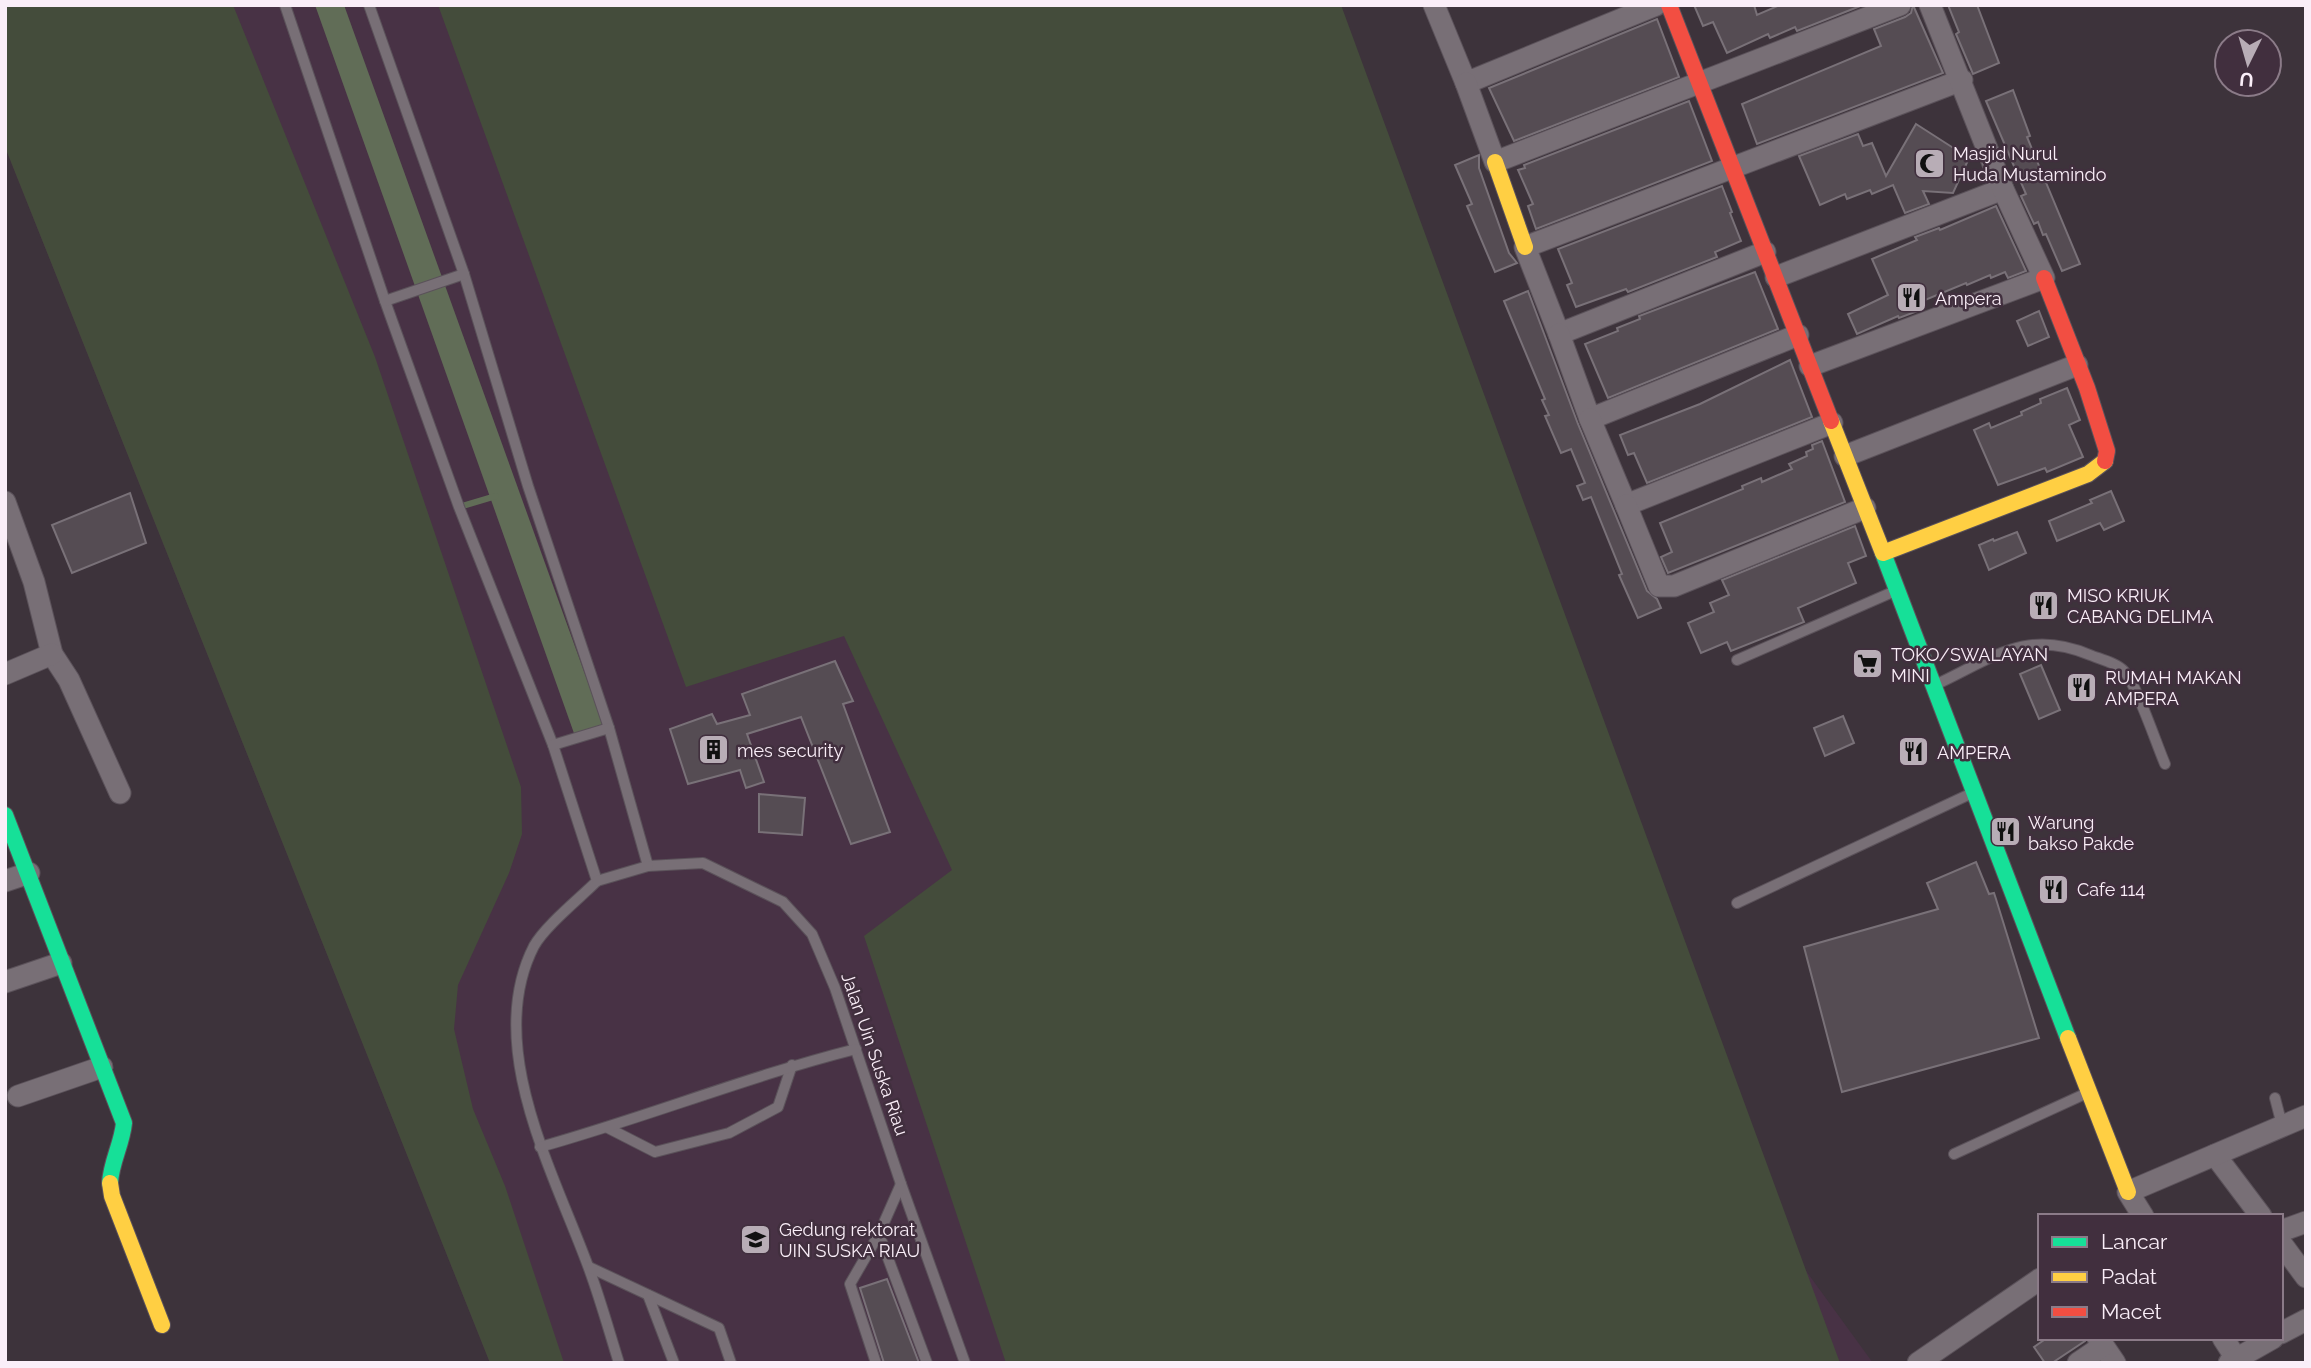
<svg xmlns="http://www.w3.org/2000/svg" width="2311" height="1368" font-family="Raleway,sans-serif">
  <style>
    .built { fill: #483245 }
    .green { fill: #444c3b }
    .water { fill: #616d57 }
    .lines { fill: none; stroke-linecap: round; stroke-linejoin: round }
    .stream { stroke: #616d57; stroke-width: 6 }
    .building { fill: #554c53; stroke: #797178; stroke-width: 2 }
    .lane-casing { stroke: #5b525a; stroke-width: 12 }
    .street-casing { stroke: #5b525a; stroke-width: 23 }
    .fast-casing { stroke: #5b525a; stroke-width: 18 }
    .slow-casing { stroke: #5b525a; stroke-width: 18 }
    .jam-casing { stroke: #5b525a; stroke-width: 18 }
    .lane { stroke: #786f76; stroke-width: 10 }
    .street { stroke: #786f76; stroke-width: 21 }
    .fast { stroke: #16e098; stroke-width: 16 }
    .slow { stroke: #ffcf43; stroke-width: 16 }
    .jam { stroke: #f24e42; stroke-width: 16 }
    .labels { text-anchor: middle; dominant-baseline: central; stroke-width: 5; stroke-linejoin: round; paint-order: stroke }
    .poi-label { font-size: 18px; fill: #faeef8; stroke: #412f3e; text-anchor: start }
    .street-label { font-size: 18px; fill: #faeef8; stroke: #412f3e }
  </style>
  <rect width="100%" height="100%" fill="#3d333b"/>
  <!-- built -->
  <path class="built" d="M5,5H1211L1636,1037L1873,1363H490L5,147Z"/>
  <!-- green -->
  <g class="green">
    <path d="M5,5H233L375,357L521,787L522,834L509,873L458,985L454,1029L473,1109L505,1186L564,1363H490L5,147Z"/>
    <path d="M438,5H1341L1840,1363H1006L864,936L952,870L844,636L686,687Z"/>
  </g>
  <!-- water -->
  <path class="water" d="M315,5H344L604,727L575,736Z"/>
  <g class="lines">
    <!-- stream -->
    <path class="stream" d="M459,507L496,496"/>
  </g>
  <!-- building -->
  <g class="building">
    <path d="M1694,5H1754L1757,15L1780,5H1863L1797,31L1795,27L1770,38L1768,34L1727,53L1713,22L1703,26Z"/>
    <path d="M1913,5L1943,73L1757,144L1742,104L1881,46L1874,29L1905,17L1911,13Z"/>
    <path d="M1948,5H1977L1999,63L1973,74L1956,34L1959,32Z"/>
    <path d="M1657,19L1679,77L1514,141L1489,88Z"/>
    <path d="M2013,90L2030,136L2027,137L2080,264L2062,271L2046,234L2043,235L2038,222L2034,224L2021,196L2026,194L1986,101Z"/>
    <path d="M1689,101L1712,161L1536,229L1528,206L1533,204L1518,170L1525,168L1524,165Z"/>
    <path d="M1916,124L1969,158L1953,193L1923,191L1929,204L1905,213L1893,185L1872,194L1870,190L1847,199L1845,194L1820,205L1799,156L1858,134L1863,146L1872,143L1886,176Z"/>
    <path d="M1479,155V168L1509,253L1517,263L1495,272L1467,206L1472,204L1455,165Z"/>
    <path d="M1722,186L1732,212L1730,213L1741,241L1715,252L1717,257L1628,292L1626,289L1576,307L1567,285L1572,283L1558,249Z"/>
    <path d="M1996,206L2026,271L2008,278L2005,272L1991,278L1990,275L1967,285L1966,283L1920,302L1923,309L1899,318L1898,316L1857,334L1848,314L1888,295L1872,259L1917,240L1915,237L1939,228L1940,230Z"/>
    <path d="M1755,272L1778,329L1608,398L1585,344L1618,331L1617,328L1640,319L1639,316Z"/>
    <path d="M1528,291L1578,424L1647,591L1657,599L1661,608L1638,618L1619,575L1622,574L1591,497L1583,500L1577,486L1585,483L1571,449L1561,453L1545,416L1549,415L1542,400L1545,399L1504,301Z"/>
    <path d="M2039,311L2049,337L2028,346L2017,321Z"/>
    <path d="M1790,360L1812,417L1647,483L1634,453L1628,455L1620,435L1700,404Z"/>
    <path d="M2067,388L2080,420L2069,425L2083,457L2047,472L2045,468L1998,485L1974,430L1989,423L1991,428L2022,415L2021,412L2041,403L2040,399Z"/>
    <path d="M1822,441L1845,502L1668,573L1661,557L1672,552L1660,523L1743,489L1742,486L1761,478L1762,482L1792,469L1789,464L1807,456L1806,452L1813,449L1812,445Z"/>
    <path d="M2111,491L2124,521L2104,530L2100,523L2057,541L2049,521L2092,503L2090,500Z"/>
    <path d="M130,493L146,543L72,573L52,525Z"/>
    <path d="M1855,526L1866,556L1848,563L1856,583L1798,608L1804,622L1731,651L1727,642L1701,653L1688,623L1714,612L1710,603L1729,595L1722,580Z"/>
    <path d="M2017,532L2026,553L1989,570L1979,545L1993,539L1994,541Z"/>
    <path d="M835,661L853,701L843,704L890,832L851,844L801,717L747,734L764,782L746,788L740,770L688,784L670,729L712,714L717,724L750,715L742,694Z"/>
    <path d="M2041,665L2060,710L2039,719L2020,674Z"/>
    <path d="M1843,716L1854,743L1825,756L1814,728Z"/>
    <path d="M759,794L805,798L802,835L759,832Z"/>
    <path d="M1976,862L1989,894L1994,893L1996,899L2039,1038L1842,1092L1804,947L1938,909L1927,883Z"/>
    <path d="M887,1279L919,1363H884L860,1288Z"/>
    <path d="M2047,1338H2085V1341L2052,1363H2045L2034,1347Z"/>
  </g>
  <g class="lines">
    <defs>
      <g id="lane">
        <path d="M285,5L385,301L459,507L553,745L597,881C580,898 545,926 534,946C483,1045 554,1173 588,1266C600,1298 609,1331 619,1363"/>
        <path d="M369,5L464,274L528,486L609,728L648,866L703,863L783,902L812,934L835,988L901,1184L965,1363"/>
        <path d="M385,301L464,274"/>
        <path d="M1737,660L1895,591"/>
        <path d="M1935,685C1993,658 2026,628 2090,655C2100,659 2117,663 2124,671C2137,685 2156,743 2165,764"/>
        <path d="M553,745L609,728"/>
        <path d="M597,881L648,866"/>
        <path d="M1737,903L1970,794"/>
        <path d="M2275,1098L2282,1125"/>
        <path d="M608,1128L655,1152L729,1133L778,1107L792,1065"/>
        <path d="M540,1147C647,1117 749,1076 856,1049"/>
        <path d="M1954,1154L2087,1093"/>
        <path d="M879,1234L927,1363"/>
        <path d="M589,1267L719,1328L731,1363"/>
        <path d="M648,1295L674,1363"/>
        <path d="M876,1363L850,1284L879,1234L901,1184"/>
      </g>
      <g id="street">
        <path d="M1434,5L1466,83L1656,5"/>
        <path d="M1466,83L1495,162L1900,5"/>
        <path d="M1765,252L1559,334L1525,247L1962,80"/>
        <path d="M1776,277L2003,189"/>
        <path d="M1559,334L1590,419L1798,335"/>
        <path d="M1810,366L2044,278L2003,189L1930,5"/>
        <path d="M1590,419L1626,505L1832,423"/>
        <path d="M1845,456L2077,365"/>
        <path d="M5,502L34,582L52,654L69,680L120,793"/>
        <path d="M1626,505L1659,586H1674L1865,508"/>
        <path d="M5,674L52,654"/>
        <path d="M5,881L29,873"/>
        <path d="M5,982L61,963"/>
        <path d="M18,1096L102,1067"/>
        <path d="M2215,1155L2261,1216"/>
        <path d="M2143,1216L2128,1192L2306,1116"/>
        <path d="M2281,1231L2306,1222"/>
        <path d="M2281,1243L2306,1277"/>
        <path d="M2281,1333L2306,1320"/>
        <path d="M2098,1338L2115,1363"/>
        <path d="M2223,1338L2239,1363"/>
        <path d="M1918,1363L2040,1279"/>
        <path d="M2078,1363L2103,1346"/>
        <path d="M2229,1363L2273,1338"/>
      </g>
      <g id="fast">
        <path d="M1883,553L2068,1038"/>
        <path d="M5,815L124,1123C122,1144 111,1162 110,1183"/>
      </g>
      <g id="slow">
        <path d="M1495,162L1525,247"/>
        <path d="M1831,421L1883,553L2088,474L2105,461"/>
        <path d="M2068,1038L2128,1192"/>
        <path d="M110,1183L112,1196L162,1325"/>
      </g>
      <g id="jam">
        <path d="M1669,5L1831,421"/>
        <path d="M2044,278L2087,388L2107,451L2105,461"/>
      </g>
    </defs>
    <!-- lane casing -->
    <use href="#lane" class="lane-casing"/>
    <!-- street casing -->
    <use href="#street" class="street-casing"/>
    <!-- fast casing -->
    <use href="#fast" class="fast-casing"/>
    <!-- slow casing -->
    <use href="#slow" class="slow-casing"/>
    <!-- jam casing -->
    <use href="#jam" class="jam-casing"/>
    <!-- lane -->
    <use href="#lane" class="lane"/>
    <!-- street -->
    <use href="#street" class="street"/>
    <!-- fast -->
    <use href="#fast" class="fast"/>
    <!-- slow -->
    <use href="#slow" class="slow"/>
    <!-- jam -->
    <use href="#jam" class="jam"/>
  </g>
  <!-- icons -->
  <defs>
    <symbol id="mosque-square" viewBox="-11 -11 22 22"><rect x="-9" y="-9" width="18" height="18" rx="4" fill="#b8adb6" stroke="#412f3e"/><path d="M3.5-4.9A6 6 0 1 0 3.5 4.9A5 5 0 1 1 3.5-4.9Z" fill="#111"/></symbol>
    <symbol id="restaurant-square" viewBox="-11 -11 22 22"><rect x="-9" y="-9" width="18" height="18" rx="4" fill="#b8adb6" stroke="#412f3e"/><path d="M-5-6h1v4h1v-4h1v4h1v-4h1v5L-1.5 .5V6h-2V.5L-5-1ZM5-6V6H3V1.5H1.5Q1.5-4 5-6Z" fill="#111"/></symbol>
    <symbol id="supermarket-square" viewBox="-11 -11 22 22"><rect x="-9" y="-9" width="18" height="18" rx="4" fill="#b8adb6" stroke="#412f3e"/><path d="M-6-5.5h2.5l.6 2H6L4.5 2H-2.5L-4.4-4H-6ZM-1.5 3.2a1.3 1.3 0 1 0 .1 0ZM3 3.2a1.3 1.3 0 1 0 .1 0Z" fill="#111"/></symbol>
    <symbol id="building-square" viewBox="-11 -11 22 22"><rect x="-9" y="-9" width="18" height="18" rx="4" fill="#b8adb6" stroke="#412f3e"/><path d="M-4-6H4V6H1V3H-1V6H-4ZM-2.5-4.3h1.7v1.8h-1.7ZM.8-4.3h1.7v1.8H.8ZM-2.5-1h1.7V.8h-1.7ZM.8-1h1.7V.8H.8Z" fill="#111"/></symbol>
    <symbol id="university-square" viewBox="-11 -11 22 22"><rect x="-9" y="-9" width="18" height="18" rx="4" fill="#b8adb6" stroke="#412f3e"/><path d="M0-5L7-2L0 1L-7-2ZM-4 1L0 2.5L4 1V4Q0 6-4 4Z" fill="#111"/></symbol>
  </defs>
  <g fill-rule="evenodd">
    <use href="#mosque-square" x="1912" y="146" width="35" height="35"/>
    <use href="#restaurant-square" x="1894" y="280" width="35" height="35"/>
    <use href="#restaurant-square" x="2026" y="588" width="35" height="35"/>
    <use href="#supermarket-square" x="1850" y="646" width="35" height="35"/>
    <use href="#restaurant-square" x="2064" y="670" width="35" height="35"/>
    <use href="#building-square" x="696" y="732" width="35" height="35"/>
    <use href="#restaurant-square" x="1896" y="734" width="35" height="35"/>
    <use href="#restaurant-square" x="1988" y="814" width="35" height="35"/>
    <use href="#restaurant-square" x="2036" y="872" width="35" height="35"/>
    <use href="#university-square" x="738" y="1222" width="35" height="35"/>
  </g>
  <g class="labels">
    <!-- poi labels -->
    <g class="poi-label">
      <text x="1953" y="153">Masjid Nurul<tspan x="1953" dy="21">Huda Mustamindo</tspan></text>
      <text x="1935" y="298">Ampera</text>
      <text x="2067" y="595">MISO KRIUK<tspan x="2067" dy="21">CABANG DELIMA</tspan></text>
      <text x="1891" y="654">TOKO/SWALAYAN<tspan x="1891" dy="21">MINI</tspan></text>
      <text x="2105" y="677">RUMAH MAKAN<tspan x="2105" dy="21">AMPERA</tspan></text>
      <text x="737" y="750">mes security</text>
      <text x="1937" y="752">AMPERA</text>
      <text x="2028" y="822">Warung<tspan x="2028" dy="21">bakso Pakde</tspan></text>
      <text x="2077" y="889">Cafe 114</text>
      <text x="779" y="1229">Gedung rektorat<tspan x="779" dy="21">UIN SUSKA RIAU</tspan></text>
    </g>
    <!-- street labels -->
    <g class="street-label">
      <text transform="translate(875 1054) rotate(71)">Jalan Uin Suska Riau</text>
    </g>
  </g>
  <!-- border -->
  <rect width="2311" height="1368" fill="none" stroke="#faeef8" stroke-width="14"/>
  <!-- legend -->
  <rect x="2038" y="1214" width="245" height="126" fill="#412f3e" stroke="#8b7b88" stroke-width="2"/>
  <rect x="2052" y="1237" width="35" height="10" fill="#16e098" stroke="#8b7b88" stroke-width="2"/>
  <text x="2101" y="1249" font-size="21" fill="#faeef8">Lancar</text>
  <rect x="2052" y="1272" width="35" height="10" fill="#ffcf43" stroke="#8b7b88" stroke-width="2"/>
  <text x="2101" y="1284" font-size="21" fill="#faeef8">Padat</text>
  <rect x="2052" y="1307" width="35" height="10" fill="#f24e42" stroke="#8b7b88" stroke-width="2"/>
  <text x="2101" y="1319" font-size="21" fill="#faeef8">Macet</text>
  <!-- north arrow -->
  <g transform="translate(2248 63) rotate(185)"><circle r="33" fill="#412f3e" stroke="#8b7b88" stroke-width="2"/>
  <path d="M0-5L12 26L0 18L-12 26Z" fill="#b8adb6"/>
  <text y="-10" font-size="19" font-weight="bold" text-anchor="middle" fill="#faeef8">U</text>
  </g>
</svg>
